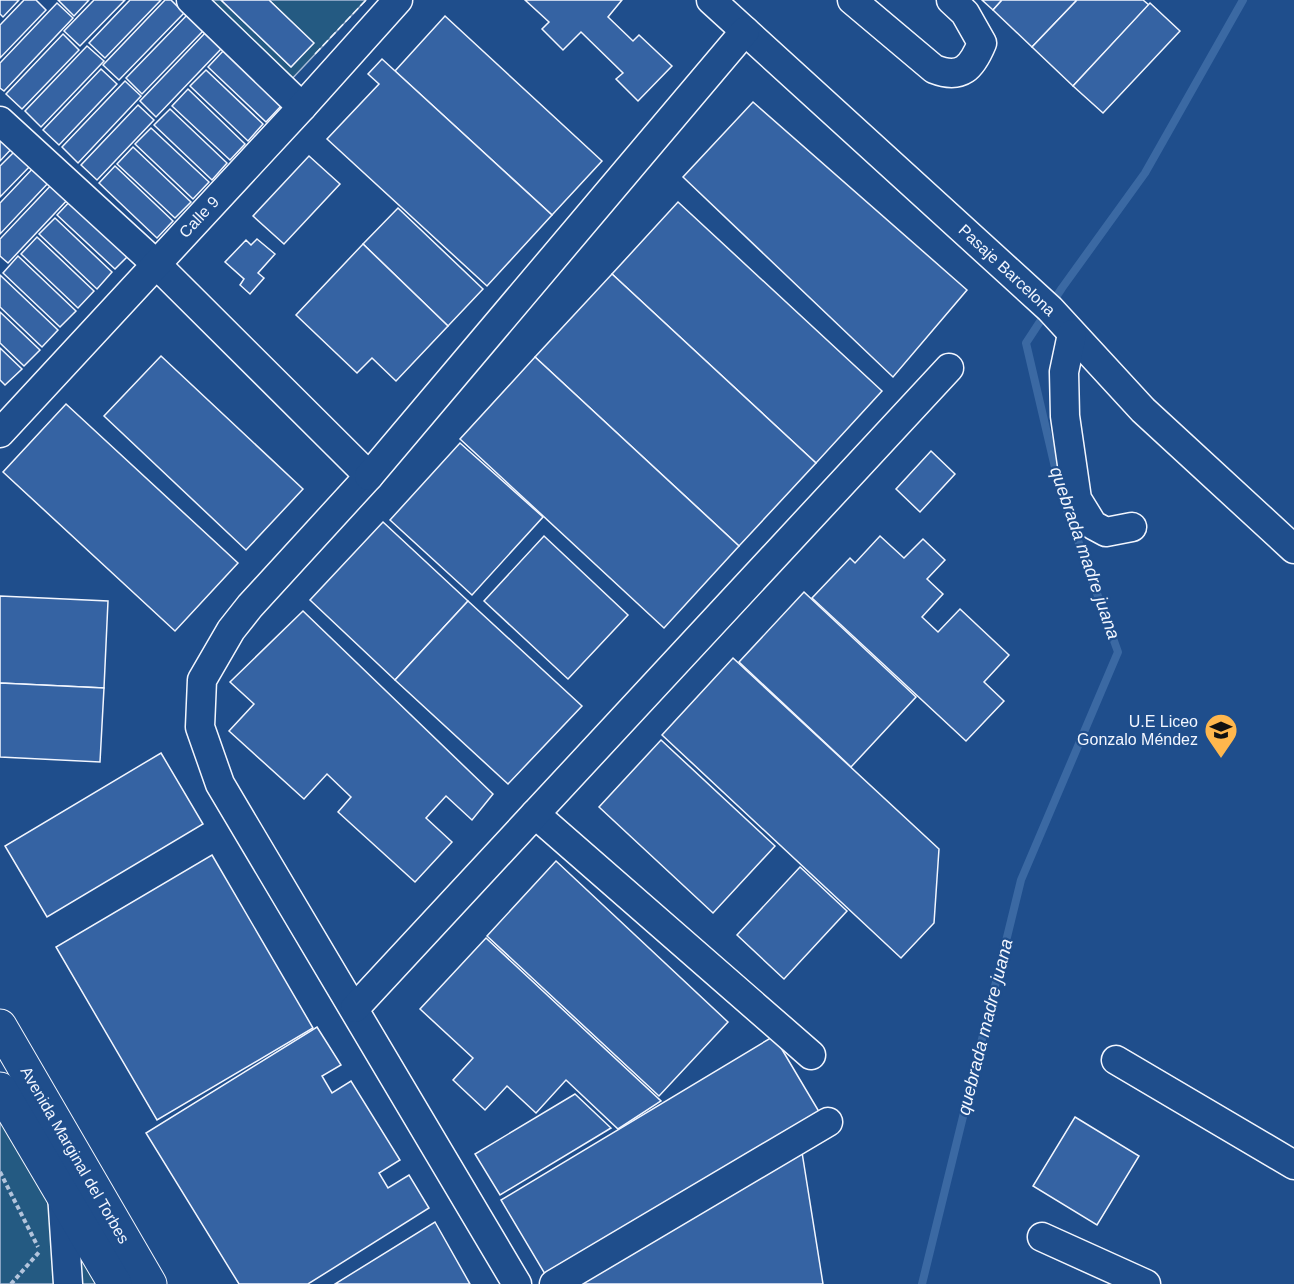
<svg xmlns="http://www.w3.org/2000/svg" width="1294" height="1284" font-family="Helvetica,sans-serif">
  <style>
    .park { fill: #245a82; stroke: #a8bbd7; stroke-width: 1.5 }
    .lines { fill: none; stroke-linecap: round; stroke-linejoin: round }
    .stream { stroke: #3b69a3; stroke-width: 8 }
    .building { fill: #3563a3; stroke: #f2f6ff; stroke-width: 1.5 }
    .minor-casing { stroke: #f2f6ff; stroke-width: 31 }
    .highway-casing { stroke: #f2f6ff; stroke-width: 35 }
    .path { stroke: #b3c4dc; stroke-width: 4; stroke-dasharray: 4.5 3; stroke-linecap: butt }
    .minor { stroke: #1f4e8c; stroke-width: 28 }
    .highway { stroke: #1f4e8c; stroke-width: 33 }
    .fence { stroke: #f2f6ff; stroke-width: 1.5; stroke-dasharray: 8 3; stroke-linecap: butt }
    .labels { text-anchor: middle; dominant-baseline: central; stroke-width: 4.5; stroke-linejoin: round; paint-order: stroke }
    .street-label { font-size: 16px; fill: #f2f6ff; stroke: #1f4e8c }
    .poi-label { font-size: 16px; fill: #f2f6ff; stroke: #1f4e8c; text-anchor: end }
    .water-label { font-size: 18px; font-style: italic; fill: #f2f6ff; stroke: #1f4e8c }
  </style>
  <rect width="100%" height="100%" fill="#1f4e8c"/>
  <!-- park -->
  <g class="park">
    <path d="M209,0H221L291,67L313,43L269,0H366L290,81Z"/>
    <path d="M0,1089L115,1284H0Z"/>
  </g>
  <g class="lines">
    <!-- stream -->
    <path class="stream" d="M922,1284L1021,880L1118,652L1061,493L1026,343L1062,288L1145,173L1243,0"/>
  </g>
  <!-- building -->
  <g class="building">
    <path d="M0,0H19L3,17L0,14Z"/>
    <path d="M24,0H36L46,10L0,58V25Z"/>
    <path d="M58,0H89L74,16Z"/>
    <path d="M94,0H125L80,46L64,31Z"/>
    <path d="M130,0H161L105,58L89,43Z"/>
    <path d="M165,0H171L184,13L119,80L103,65Z"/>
    <path d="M221,0H269L314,43L291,67Z"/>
    <path d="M525,0H622L608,17L633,41L639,35L672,66L638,101L616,79L623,73L581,32L563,50L542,29L549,22Z"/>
    <path d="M982,0H1002L993,10Z"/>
    <path d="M1002,0H1077L1032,47L993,10Z"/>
    <path d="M1077,0H1143L1149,5L1073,86L1032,47Z"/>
    <path d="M57,3L73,18L4,91L0,88V63Z"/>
    <path d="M1150,3L1180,31L1103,113L1073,86Z"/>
    <path d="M187,15L203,31L142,94L126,78Z"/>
    <path d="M445,16L602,161L552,215L395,71Z"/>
    <path d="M205,33L221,49L156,117L140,101Z"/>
    <path d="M63,34L79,50L22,109L6,94Z"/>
    <path d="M87,46L104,61L41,127L25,111Z"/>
    <path d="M224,50L282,105L266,122L208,67Z"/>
    <path d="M382,59L552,215L487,286L327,139L379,84L368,74Z"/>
    <path d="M101,69L117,84L59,145L43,130Z"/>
    <path d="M206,70L263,124L248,141L190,86Z"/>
    <path d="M125,81L141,96L78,163L62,147Z"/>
    <path d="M188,89L245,144L230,160L172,106Z"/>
    <path d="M753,102L967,290L893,377L683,177Z"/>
    <path d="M138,105L154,120L97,180L81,165Z"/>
    <path d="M170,109L227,163L212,180L154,125Z"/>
    <path d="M151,128L209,182L193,199L135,144Z"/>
    <path d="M0,131L15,145L0,161Z"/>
    <path d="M133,147L191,202L175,218L117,164Z"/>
    <path d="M18,148L33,163L0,197V166Z"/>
    <path d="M309,156L340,184L284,244L253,216Z"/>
    <path d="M36,165L51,180L0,234V203Z"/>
    <path d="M115,166L173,221L157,238L99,183Z"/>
    <path d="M54,182L70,197L8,263L0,256V239Z"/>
    <path d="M73,198L131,253L115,269L57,215Z"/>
    <path d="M678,202L882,391L816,463L612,274Z"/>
    <path d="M398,208L483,289L448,326L363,244Z"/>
    <path d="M55,218L112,272L97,289L39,234Z"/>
    <path d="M37,237L94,291L78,308L21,254Z"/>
    <path d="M257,239L275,254L258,273L264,278L250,294L240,285L244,279L225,262L246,240L251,245Z"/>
    <path d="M363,244L448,326L396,381L372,358L357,373L296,315Z"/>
    <path d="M18,256L76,311L60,327L3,273Z"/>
    <path d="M612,274L816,463L739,546L535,357Z"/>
    <path d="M0,275L58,330L42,347L0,307Z"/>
    <path d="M0,312L40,350L24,366L0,343Z"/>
    <path d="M0,348L22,369L5,385L0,380Z"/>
    <path d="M161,356L303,489L246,550L104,416Z"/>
    <path d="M535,357L739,546L664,628L460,439Z"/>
    <path d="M66,404L238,563L175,631L3,472Z"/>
    <path d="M460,443L543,517L472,595L390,520Z"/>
    <path d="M931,451L955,474L920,512L896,489Z"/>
    <path d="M383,522L468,601L395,680L310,600Z"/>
    <path d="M544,536L628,615L568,679L484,601Z"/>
    <path d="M880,536L904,558L923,539L945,560L927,579L943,594L922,617L938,632L960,609L1009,655L984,682L1004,701L966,741L812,598L850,558L855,563Z"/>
    <path d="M804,592L916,697L851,767L739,662Z"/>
    <path d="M0,596L108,601L104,688L0,683Z"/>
    <path d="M468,601L582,706L508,784L395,680Z"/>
    <path d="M303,611L493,794L472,820L446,796L426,818L452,842L415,882L338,812L351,797L327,774L304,799L229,731L254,704L230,682Z"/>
    <path d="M733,658L939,849L934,923L901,958L662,735Z"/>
    <path d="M0,683L104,688L100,762L0,757Z"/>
    <path d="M661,740L775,846L713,913L599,807Z"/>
    <path d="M161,753L203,824L47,917L5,846Z"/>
    <path d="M212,855L313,1028L157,1120L56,947Z"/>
    <path d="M556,861L728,1022L659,1096L487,936Z"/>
    <path d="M800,867L847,911L784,979L737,935Z"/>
    <path d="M486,938L661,1101L618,1129L566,1080L536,1113L507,1086L485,1110L453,1080L473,1058L420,1009Z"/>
    <path d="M317,1027L341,1065L322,1076L332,1093L351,1081L400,1160L379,1173L388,1188L409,1175L429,1208L308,1284H239L146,1133Z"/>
    <path d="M774,1036L821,1115L548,1279L501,1200Z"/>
    <path d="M575,1094L611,1128L500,1195L475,1154Z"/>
    <path d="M1075,1117L1139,1156L1097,1225L1033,1186Z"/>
    <path d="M801,1146L823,1284H573Z"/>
    <path d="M435,1222L470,1284H335Z"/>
  </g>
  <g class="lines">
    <defs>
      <g id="minor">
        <path d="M191,0L302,107"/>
        <path d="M711,0L1050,309L1143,410L1294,549"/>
        <path d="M852,0L934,69C962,80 972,67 982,43L965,13L951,0"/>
        <path d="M0,121L156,264L369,476L250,606L231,630L202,680L200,727L220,784L517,1284"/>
        <path d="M1072,334L1064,372L1065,416L1077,499L1093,525L1106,532L1132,527"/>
        <path d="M0,433L302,107L398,0"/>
        <path d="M369,476L745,31"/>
        <path d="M535,814L811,1055"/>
        <path d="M355,1008L949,368"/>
        <path d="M1116,1060L1294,1165"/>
        <path d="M62,1193L68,1284"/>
        <path d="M1042,1237L1146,1284"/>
        <path d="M554,1284L828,1122"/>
      </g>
      <g id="highway">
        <path d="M0,1026L150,1284"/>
        <path d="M0,1089L115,1284"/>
      </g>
    </defs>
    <!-- minor casing -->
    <use href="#minor" class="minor-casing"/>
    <!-- highway casing -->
    <use href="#highway" class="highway-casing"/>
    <!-- path -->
    <g class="path">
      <path d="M0,1172L38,1247"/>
      <path d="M11,1284L40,1251"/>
    </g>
    <!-- minor -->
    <use href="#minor" class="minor"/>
    <!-- highway -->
    <use href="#highway" class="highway"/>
    <!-- fence -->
    <path class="fence" d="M315,54L366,0"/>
  </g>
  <!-- icons -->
  <defs>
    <symbol id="university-pin" viewBox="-11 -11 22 30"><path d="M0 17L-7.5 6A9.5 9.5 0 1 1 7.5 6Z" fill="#ffb74d" stroke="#1f4e8c"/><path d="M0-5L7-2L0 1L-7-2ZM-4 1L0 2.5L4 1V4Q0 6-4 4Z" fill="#111"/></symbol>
  </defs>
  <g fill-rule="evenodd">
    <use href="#university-pin" x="1202" y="711" width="38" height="52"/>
  </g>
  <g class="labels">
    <!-- street labels -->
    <g class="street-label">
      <text transform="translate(199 217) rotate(-47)">Calle 9</text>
      <text transform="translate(1007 270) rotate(43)">Pasaje Barcelona</text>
      <text transform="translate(75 1155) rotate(60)">Avenida Marginal del Torbes</text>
    </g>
    <!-- poi labels -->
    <g class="poi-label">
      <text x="1198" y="721">U.E Liceo<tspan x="1198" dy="18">Gonzalo Méndez</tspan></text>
    </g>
    <!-- water labels -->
    <g class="water-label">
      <text transform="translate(1085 553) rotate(71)">quebrada madre juana</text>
      <text transform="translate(985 1027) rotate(-76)">quebrada madre juana</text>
    </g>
  </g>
</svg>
